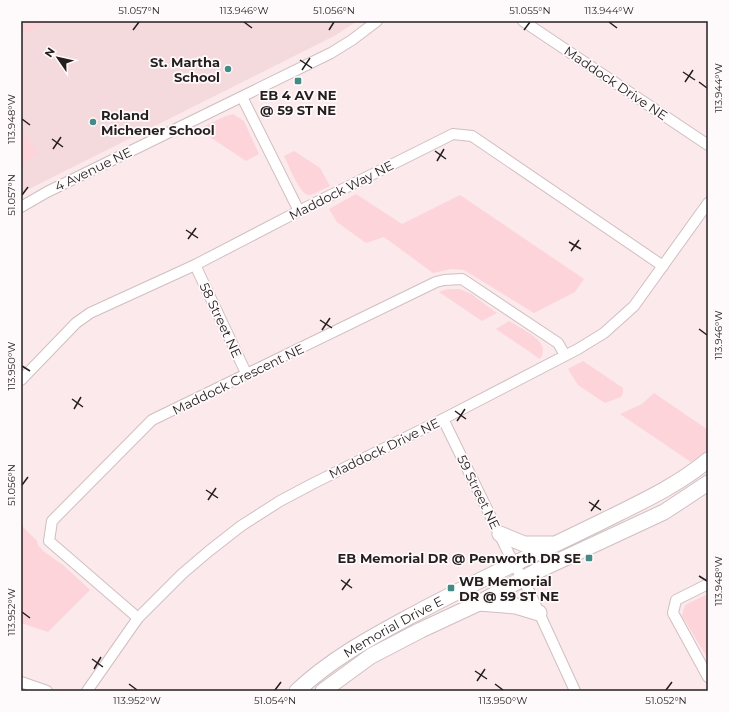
<svg xmlns="http://www.w3.org/2000/svg" width="729" height="712" font-family="Montserrat,sans-serif">
  <style>
    .built { fill: #f4dadd }
    .green { fill: #fdd4d9 }
    .lines { fill: none; stroke-linecap: round; stroke-linejoin: round }
    .street-casing { stroke: #d0bfc1; stroke-width: 12 }
    .secondary-casing { stroke: #d0bfc1; stroke-width: 17 }
    .street { stroke: #fff; stroke-width: 10 }
    .secondary { stroke: #fff; stroke-width: 15 }
    .ticks { fill: none; stroke: #251e1f; stroke-width: 1.5 }
    .poi-dot { fill: #448b86; stroke: #fefafb; stroke-width: 1.5 }
    .labels { text-anchor: middle; dominant-baseline: central; stroke-width: 3.5; stroke-linejoin: round; paint-order: stroke }
    .poi-label { font-size: 13px; font-weight: bold; fill: #251e1f; stroke: #fefafb; text-anchor: end }
    .street-label { font-size: 13px; fill: #251e1f; stroke: #fefafb }
    .neatline { fill: none; stroke: #251e1f; stroke-width: 1.5 }
    .ticks-label { font-size: 10px; text-anchor: middle; fill: #251e1f }
  </style>
  <rect width="100%" height="100%" fill="#fbe9eb"/>
  <!-- built -->
  <path class="built" d="M50,21H357L336,35L21,193V36Z"/>
  <!-- green -->
  <g class="green">
    <path d="M21,21H50L21,36Z"/>
    <path d="M233,114L244,121L259,154L246,161L198,129L226,116Z"/>
    <path d="M21,129L38,153L21,166Z"/>
    <path d="M294,151L320,168L330,186C324,188 316,194 309,195C300,195 288,164 284,156Z"/>
    <path d="M356,194L402,224L460,195L584,279L575,292L534,313L464,270L451,269L433,273L384,237L366,243L337,222L329,209Z"/>
    <path d="M448,289H460L471,294L497,313L482,321L439,292Z"/>
    <path d="M509,321C517,326 537,336 541,344C544,349 543,355 540,359L496,329Z"/>
    <path d="M583,361L623,388V393L621,397L605,403L578,385L568,369Z"/>
    <path d="M654,393L708,430V450L691,462L620,414L642,404Z"/>
    <path d="M21,525L37,541L38,545L43,551L63,565L90,590L48,632L21,623Z"/>
    <path d="M708,594V659L682,616L685,605Z"/>
  </g>
  <g class="lines">
    <defs>
      <g id="street">
        <path d="M523,21L708,145"/>
        <path d="M242,97L299,211"/>
        <path d="M21,207L47,192L331,53L352,40L377,21"/>
        <path d="M195,265L247,375"/>
        <path d="M21,380L76,323L90,313L195,265L299,211L453,134L472,136L663,266"/>
        <path d="M443,419L509,554L530,593L575,691"/>
        <path d="M708,584L676,600L673,613L708,677"/>
        <path d="M138,618L49,541L52,521L152,420L436,282L444,280L462,279L558,343L565,355"/>
        <path d="M21,682L47,691"/>
        <path d="M87,691L138,618L182,574L209,551L241,526L280,501L314,483L443,419L578,349L604,333L634,306L708,203"/>
      </g>
      <g id="secondary">
        <path d="M500,534L524,544H552"/>
        <path d="M479,603L516,606L539,613"/>
        <path id="s1" d="M297,691C330,660 368,639 407,618C471,583 538,553 603,521C639,503 677,486 708,460"/>
        <path d="M323,691L371,656L421,630L479,603L535,572L664,512L708,483"/>
      </g>
    </defs>
    <!-- street casing -->
    <use href="#street" class="street-casing"/>
    <!-- secondary casing -->
    <use href="#secondary" class="secondary-casing"/>
    <!-- street -->
    <use href="#street" class="street"/>
    <!-- secondary -->
    <use href="#secondary" class="secondary"/>
  </g>
  <!-- ticks -->
  <path class="ticks" d="M244,22L252,28M609,22L617,28M133,30L139,22M329,30L334,22M524,30L530,22M300,60L312,68M302,70L310,58M683,72L695,80M685,82L693,70M699,82L707,88M22,119L30,125M52,139L63,147M53,149L61,137M435,151L446,159M437,161L444,149M22,195L28,187M186,230L198,238M188,239L196,228M569,242L581,249M571,251L579,240M320,320L332,328M699,329L707,335M322,330L330,318M22,366L30,371M72,399L83,407M74,409L81,397M455,411L466,419M457,421L465,409M22,485L28,477M206,490L218,498M208,500L216,488M589,502L601,510M591,511L599,500M699,576L707,581M341,580L352,588M342,590L350,579M22,612L30,618M92,659L103,667M94,669L101,657M475,671L487,679M477,681L485,669M129,684L137,690M495,684L503,690M275,690L281,682M666,690L672,682"/>
  <!-- markers -->
  <g class="poi-dot">
    <circle cx="228" cy="69" r="4"/>
    <rect x="294" y="77" width="8" height="8" rx="2"/>
    <circle cx="93" cy="122" r="4"/>
    <rect x="585" y="554" width="8" height="8" rx="2"/>
    <rect x="447" y="584" width="8" height="8" rx="2"/>
  </g>
  <g class="labels">
    <!-- poi labels -->
    <g class="poi-label">
      <text x="220" y="62">St. Martha<tspan x="220" dy="15">School</tspan></text>
      <text x="298" y="95" text-anchor="middle">EB 4 AV NE<tspan x="298" dy="15">@ 59 ST NE</tspan></text>
      <text x="101" y="115" text-anchor="start">Roland<tspan x="101" dy="15">Michener School</tspan></text>
      <text x="581" y="558">EB Memorial DR @ Penworth DR SE</text>
      <text x="459" y="581" text-anchor="start">WB Memorial<tspan x="459" dy="15">DR @ 59 ST NE</tspan></text>
    </g>
    <!-- street labels -->
    <g class="street-label">
      <text transform="translate(616 83) rotate(34)">Maddock Drive NE</text>
      <text transform="translate(93 169) rotate(-26)">4 Avenue NE</text>
      <text transform="translate(341 190) rotate(-27)">Maddock Way NE</text>
      <text transform="translate(221 320) rotate(65)">58 Street NE</text>
      <text transform="translate(238 379) rotate(-26)">Maddock Crescent NE</text>
      <text transform="translate(384 448) rotate(-26)">Maddock Drive NE</text>
      <text transform="translate(479 492) rotate(64)">59 Street NE</text>
      <text stroke="none"><textPath href="#s1" startOffset="116">Memorial Drive E</textPath></text>
    </g>
  </g>
  <!-- border -->
  <rect width="729" height="712" fill="none" stroke="#fefafb" stroke-width="44"/>
  <!-- north arrow -->
  <g transform="translate(58 58) rotate(304)" stroke="#fefafb" stroke-width="3" paint-order="stroke">
  <path d="M0-3L7 15L0 10L-7 15Z" fill="#251e1f"/>
  <text y="-6" font-size="11" font-weight="bold" text-anchor="middle" fill="#251e1f">N</text>
  </g>
  <rect x="22" y="22" width="685" height="668" class="neatline"/>
  <g class="ticks-label">
    <text x="139" y="14">51.057°N</text>
    <text x="244" y="14">113.946°W</text>
    <text x="334" y="14">51.056°N</text>
    <text x="530" y="14">51.055°N</text>
    <text x="609" y="14">113.944°W</text>
    <text transform="translate(718 88) rotate(-90)" y="4">113.944°W</text>
    <text transform="translate(11 119) rotate(-90)" y="4">113.948°W</text>
    <text transform="translate(11 195) rotate(-90)" y="4">51.057°N</text>
    <text transform="translate(718 335) rotate(-90)" y="4">113.946°W</text>
    <text transform="translate(11 366) rotate(-90)" y="4">113.950°W</text>
    <text transform="translate(11 485) rotate(-90)" y="4">51.056°N</text>
    <text transform="translate(718 581) rotate(-90)" y="4">113.948°W</text>
    <text transform="translate(11 612) rotate(-90)" y="4">113.952°W</text>
    <text x="137" y="704">113.952°W</text>
    <text x="275" y="704">51.054°N</text>
    <text x="503" y="704">113.950°W</text>
    <text x="666" y="704">51.052°N</text>
  </g>
</svg>
